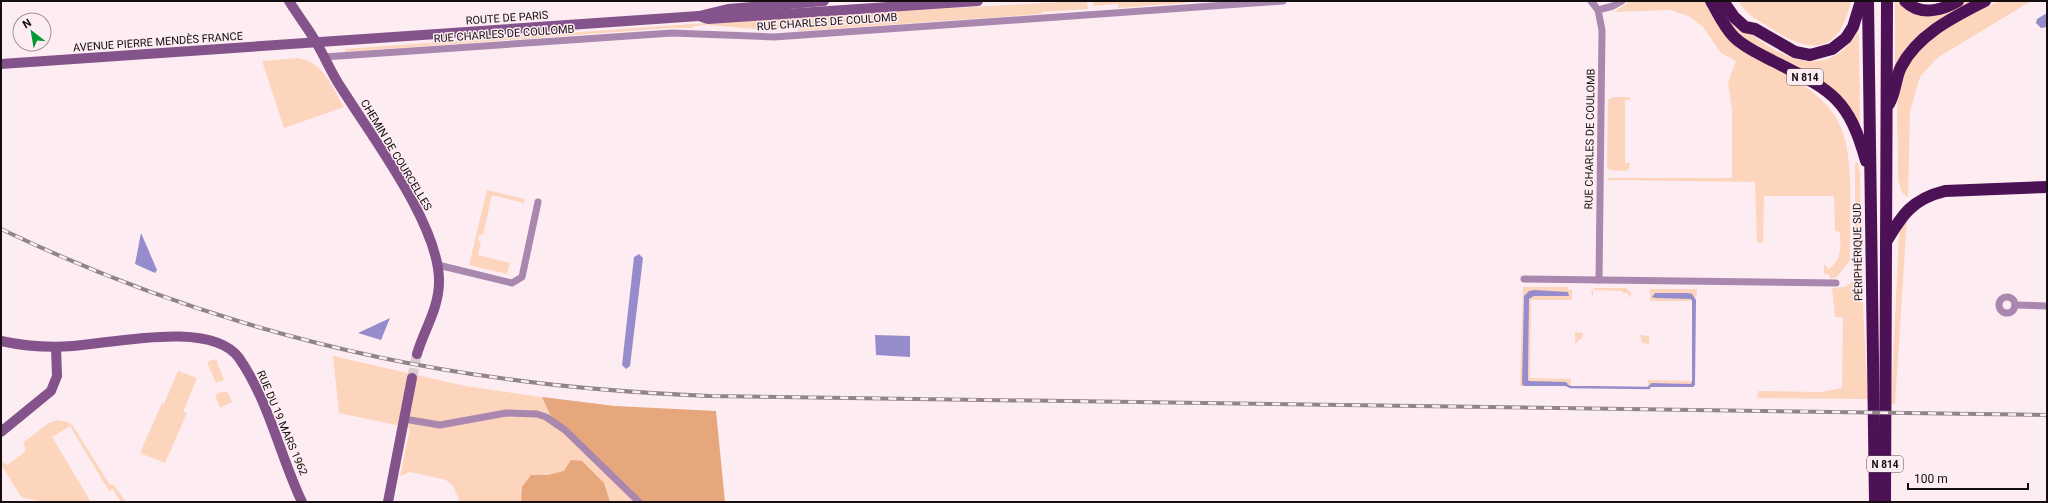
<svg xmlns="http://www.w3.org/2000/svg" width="2048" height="503" font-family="Roboto,sans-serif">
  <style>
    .green { fill: #fcd5bc }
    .forest { fill: #e7a77d }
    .water { fill: #968bcb }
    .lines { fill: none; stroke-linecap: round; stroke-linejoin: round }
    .stream { stroke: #968bcb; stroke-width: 2.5 }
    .secondary-tunnel { stroke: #daccd1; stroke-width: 10; stroke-dasharray: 10 5; stroke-linecap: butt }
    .street { stroke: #aa87af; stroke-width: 7 }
    .secondary { stroke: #85538c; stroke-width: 10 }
    .highway { stroke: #4c1255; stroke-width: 12 }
    .rail-casing { stroke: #8f8488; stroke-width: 4 }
    .rail { stroke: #fdedf3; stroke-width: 2.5; stroke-dasharray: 8; stroke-linecap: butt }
    .labels { text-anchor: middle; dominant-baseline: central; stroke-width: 3; stroke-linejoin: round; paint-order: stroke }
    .shield { fill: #fdedf3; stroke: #5a5154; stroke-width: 1 }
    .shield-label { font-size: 10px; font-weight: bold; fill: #140e10 }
    .street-label { font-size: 11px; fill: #140e10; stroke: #fdedf3 }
  </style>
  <rect width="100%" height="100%" fill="#fdedf3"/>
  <!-- green -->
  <g class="green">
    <path d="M1079,1H1087L1088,9L1042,12V14L798,31V27L775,28V18Z"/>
    <path d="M1093,1H1191L1186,3L1118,8V4L1093,6Z"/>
    <path d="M1630,1H1707C1716,13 1733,41 1744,49C1785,78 1838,91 1847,149C1853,183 1849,220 1850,255V260L1837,277L1830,279V275L1824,274V264L1829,269C1843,257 1840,248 1840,232L1835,231L1834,196H1764L1763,243L1757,242L1755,182L1608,180V178H1732V110L1728,82L1736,61L1721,53L1703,27L1690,17L1671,10L1614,12Z"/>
    <path d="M1739,1H1851C1838,59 1807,53 1766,25C1756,19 1743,12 1739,1Z"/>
    <path d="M1895,1L1915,14L1956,6L1965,1H1977L1897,65H1895Z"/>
    <path d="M1999,1H2031L1937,58L1920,77L1910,111L1908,197C1896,192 1898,169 1898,158C1898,134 1895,108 1900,85C1910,39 1963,20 1999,1Z"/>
    <path d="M1726,12C1759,45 1822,92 1857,33H1859L1860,128L1849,109L1738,36L1722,14Z"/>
    <path d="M771,19V28L767,30L708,25V23Z"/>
    <path d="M706,23V25L694,26L693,28H670L345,52V49Z"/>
    <path d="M297,58C324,62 331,85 344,107L284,128L262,61Z"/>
    <path d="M1613,97H1629L1631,100H1625V163H1630L1629,169L1625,171L1609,170L1607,166L1608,100Z"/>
    <path d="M1858,162L1860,174L1862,288L1868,399L1757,398L1758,391L1820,392L1842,388L1843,317H1835L1832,288L1845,287L1855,280V163Z"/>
    <path d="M487,190L525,199L524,203L492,195L483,235H479L478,240L481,242L478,255L510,263L507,274L469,265Z"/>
    <path d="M1907,218L1895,404H1891L1899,234Z"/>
    <path d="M1523,287H1568V290H1572V300H1531L1530,378L1571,379V386L1528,380L1529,299L1534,296H1569L1529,291L1522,384L1524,386H1520Z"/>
    <path d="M1595,288H1626L1631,293L1630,298L1629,297L1628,293H1623V291L1593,290V297L1591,291Z"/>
    <path d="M1650,289H1697L1696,300L1695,297L1655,298L1691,299L1692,301H1650Z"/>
    <path d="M1575,332L1583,333L1582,338L1575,344Z"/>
    <path d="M1640,335L1649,336V344L1642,343Z"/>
    <path d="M333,356L465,386L542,397L553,421L636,502H460L453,486L446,480L410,472L400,476L410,428L339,413Z"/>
    <path d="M216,359L224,380L216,383L207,362Z"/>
    <path d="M178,371L197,378L183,412L187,413L165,463L140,453L162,403L164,404Z"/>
    <path d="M1648,380L1692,381L1691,384L1651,383L1650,385L1651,387H1648Z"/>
    <path d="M224,391L228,393L232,402L220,408L215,395Z"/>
    <path d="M57,420L67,422L73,426L110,485L113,484L126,502H121L113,489L109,491L70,426L52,437L91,502H46L23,498L20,495L2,466V462L7,465L25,452L24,442L49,423Z"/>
  </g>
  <!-- forest -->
  <g class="forest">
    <path d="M542,397L615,406L716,411L725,502H636L553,421Z"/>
    <path d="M571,460L582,461L604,483L610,502H521L522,487L531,475H548L564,471Z"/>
  </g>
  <!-- water -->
  <g class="water">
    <path d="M2047,13V27L2041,28L2036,23L2037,19Z"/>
    <path d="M141,233L157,270L155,273L135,264Z"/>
    <path d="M639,254L643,258L630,366L626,369L622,365L634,257Z"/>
    <path d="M1534,290L1568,292L1569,296H1534L1529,299L1528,380L1530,381L1566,382L1568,384L1565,386H1524L1522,384L1524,296L1529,291Z"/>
    <path d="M1655,293H1688L1692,294L1696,300L1695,385L1693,387H1651L1650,385L1651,383L1691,384L1692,381V301L1691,299L1655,298L1652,297Z"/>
    <path d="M390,318L381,340L358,333Z"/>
    <path d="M875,335L910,336V357L876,355Z"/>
  </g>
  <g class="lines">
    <!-- stream -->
    <path class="stream" d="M1566,385L1570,387L1649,388L1650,386"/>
    <!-- secondary-tunnel -->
    <path class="secondary-tunnel" d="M412,378L417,354"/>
    <!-- street -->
    <g class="street">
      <path d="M1591,1L1598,10L1602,30L1599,280"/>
      <path d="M1598,10L1613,6L1622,1"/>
      <path d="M324,57L672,33L774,37L1283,1"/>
      <path d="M438,265L512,283L522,277L538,202"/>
      <path d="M1524,279L1836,283"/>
      <circle cx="2007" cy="305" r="8"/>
      <path d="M2015,305L2047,306"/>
      <path d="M404,419L440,425L506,413L537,414L546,417L565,430L639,502"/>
    </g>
    <!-- secondary -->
    <g class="secondary">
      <path d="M289,1C298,16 309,29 317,44C326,59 332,75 342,89C372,137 440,226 439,282C439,308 424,330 417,354"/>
      <path d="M699,16L708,19L978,1"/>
      <path d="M1,64L699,16L728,9L824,1"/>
      <path d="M1,341C24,346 49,348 73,346C114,343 212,320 239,358C269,401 280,456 302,502"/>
      <path d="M1,432L51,391L57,376L56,347"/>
      <path d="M388,502L412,378"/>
    </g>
    <!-- highway -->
    <g class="highway">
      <path d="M1711,1C1718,13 1724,27 1734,37C1745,48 1760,54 1773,61C1830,90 1848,96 1866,161"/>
      <path d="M1723,1L1734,17L1745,27L1755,29L1795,52L1810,55L1832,49L1846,38L1853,27L1861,1"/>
      <path d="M1868,1L1875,502"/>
      <path d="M1905,1C1920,16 1941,11 1958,1"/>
      <path d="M1889,104C1896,92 1895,79 1901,67C1918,34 1954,17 1985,1"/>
      <path d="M1886,242C1902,215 1912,199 1945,191L2047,187"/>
      <path d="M1885,502L1887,1"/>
    </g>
    <defs>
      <path id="rail" d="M1,229C157,304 328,355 500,378C569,388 639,393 709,396L2047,415"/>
    </defs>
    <!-- rail casing -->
    <use href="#rail" class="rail-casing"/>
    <!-- rail -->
    <use href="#rail" class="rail"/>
  </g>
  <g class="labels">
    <!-- shield labels -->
    <g class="shield">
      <rect x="1787" y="69" width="36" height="16" rx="3"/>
      <rect x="1867" y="456" width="36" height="16" rx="3"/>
    </g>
    <g class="shield-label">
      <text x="1805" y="77">N 814</text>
      <text x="1885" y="464">N 814</text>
    </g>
    <!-- street labels -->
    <g class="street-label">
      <text transform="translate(507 18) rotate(-4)">ROUTE DE PARIS</text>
      <text transform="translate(827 22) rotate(-4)">RUE CHARLES DE COULOMB</text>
      <text transform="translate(504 34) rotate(-4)">RUE CHARLES DE COULOMB</text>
      <text transform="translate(158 42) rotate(-4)">AVENUE PIERRE MENDÈS FRANCE</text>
      <text transform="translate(1590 139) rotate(-89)">RUE CHARLES DE COULOMB</text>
      <text transform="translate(396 155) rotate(59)">CHEMIN DE COURCELLES</text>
      <text transform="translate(1858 252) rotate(-91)">PÉRIPHÉRIQUE SUD</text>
      <text transform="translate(282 423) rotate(67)">RUE DU 19 MARS 1962</text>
    </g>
  </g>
  <!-- border -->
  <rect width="2048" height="503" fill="none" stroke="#140e10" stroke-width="4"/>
  <!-- north arrow -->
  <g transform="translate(32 32) rotate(329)"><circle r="19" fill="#fdedf3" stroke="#a09498"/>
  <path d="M0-3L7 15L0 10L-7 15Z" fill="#009932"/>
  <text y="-6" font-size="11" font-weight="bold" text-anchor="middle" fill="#140e10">N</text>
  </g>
  <!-- scale -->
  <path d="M1908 483v6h120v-6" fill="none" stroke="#140e10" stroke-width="2"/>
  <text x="1914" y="483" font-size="12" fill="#140e10" stroke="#fdedf3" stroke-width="3" paint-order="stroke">100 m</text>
</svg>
